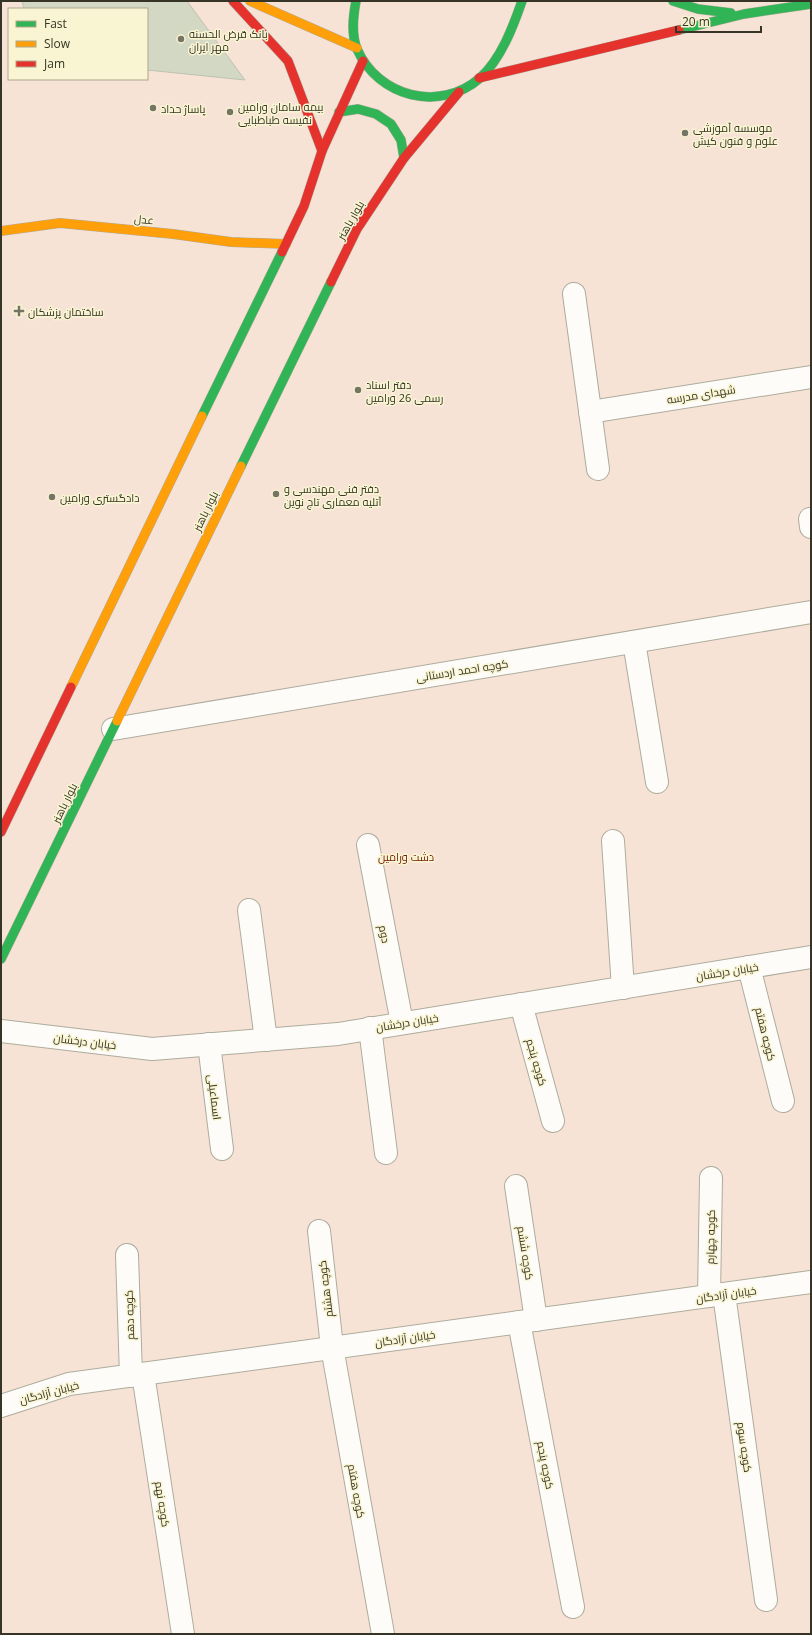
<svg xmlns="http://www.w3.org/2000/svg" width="812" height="1635" font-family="'Open Sans',Cairo,sans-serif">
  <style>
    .green { fill: #f7e3d6; fill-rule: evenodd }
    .building { fill: #d2d8c3; stroke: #bfc1b3 }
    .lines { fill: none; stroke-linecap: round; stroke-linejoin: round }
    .street-casing { stroke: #aeac9d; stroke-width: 24 }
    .fast-casing { stroke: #aeac9d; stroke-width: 10 }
    .slow-casing { stroke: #aeac9d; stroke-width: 10 }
    .jam-casing { stroke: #aeac9d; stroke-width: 10 }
    .street { stroke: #fdfcf9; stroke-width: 22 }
    .fast { stroke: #30b455; stroke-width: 9 }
    .slow { stroke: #ff9f0a; stroke-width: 9 }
    .jam { stroke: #e5322d; stroke-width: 9 }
    .poi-dot { fill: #767565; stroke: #f9f4d1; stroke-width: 1.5 }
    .labels { text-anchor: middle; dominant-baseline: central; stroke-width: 3; stroke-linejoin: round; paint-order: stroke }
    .poi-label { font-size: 11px; fill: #353426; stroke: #f9f4d1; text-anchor: start }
    .street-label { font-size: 11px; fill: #353426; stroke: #f9f4d1 }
    .park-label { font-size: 11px; fill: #6f1900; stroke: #f9f4d1 }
  </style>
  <rect width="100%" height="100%" fill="#f0edda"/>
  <!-- green -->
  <path class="green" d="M1,1H811V1634H1ZM9,9H147V79H9Z"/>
  <!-- building -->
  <path class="building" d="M22,1H187L245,80L147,70V9H24Z"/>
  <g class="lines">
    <defs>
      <g id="street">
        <path d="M574,294L598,469"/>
        <path d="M590,412L811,377"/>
        <path d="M810,519L811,527"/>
        <path d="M634,642L657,782"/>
        <path d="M113,729L811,612"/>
        <path d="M613,841L623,988"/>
        <path d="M368,845L402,1023"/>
        <path d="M249,910L266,1040"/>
        <path d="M749,967L783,1101"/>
        <path d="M521,1004L553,1121"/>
        <path d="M370,1028L386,1153"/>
        <path d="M1,1031L152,1049L338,1034L811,957"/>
        <path d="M209,1044L222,1149"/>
        <path d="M516,1186L536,1320"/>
        <path d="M319,1231L332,1347L383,1634"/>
        <path d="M127,1255L131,1376"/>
        <path d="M724,1294L766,1600"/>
        <path d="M709,1296L711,1178"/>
        <path d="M519,1322L573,1607"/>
        <path d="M143,1374L183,1634"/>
        <path d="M1,1406L69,1384L811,1282"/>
      </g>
      <g id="fast">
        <path d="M356,1C353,17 351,34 357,49C378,97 440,113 480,78C501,59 513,27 522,1"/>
        <path d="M673,1L698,9L731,13"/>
        <path d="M679,30L744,14L811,4"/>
        <path d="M339,112L358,109L376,114L391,124L401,140L404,158"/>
        <path d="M202,416L282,252"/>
        <path d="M241,466L331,282"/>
        <path d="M1,959L117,721"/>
      </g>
      <g id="slow">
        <path d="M250,1L357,48"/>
        <path d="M1,231L60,223L173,234L231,242L286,244"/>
        <path d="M71,687L202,416"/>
        <path d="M117,721L241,466"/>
      </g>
      <g id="jam">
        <path d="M233,1L288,61L322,151"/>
        <path d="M479,78L679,30"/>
        <path d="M282,252L304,206L322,151L363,61"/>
        <path d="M331,282L357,229L404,158L459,92"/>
        <path d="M1,832L71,687"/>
      </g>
    </defs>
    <!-- street casing -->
    <use href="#street" class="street-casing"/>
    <!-- fast casing -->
    <use href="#fast" class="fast-casing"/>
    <!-- slow casing -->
    <use href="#slow" class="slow-casing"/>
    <!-- jam casing -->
    <use href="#jam" class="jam-casing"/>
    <!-- street -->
    <use href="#street" class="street"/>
    <!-- fast -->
    <use href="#fast" class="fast"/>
    <!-- slow -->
    <use href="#slow" class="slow"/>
    <!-- jam -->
    <use href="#jam" class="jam"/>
  </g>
  <!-- markers -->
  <g class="poi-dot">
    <circle cx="181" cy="39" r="4"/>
    <circle cx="153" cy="108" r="4"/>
    <circle cx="230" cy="112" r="4"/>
    <circle cx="685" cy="133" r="4"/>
    <path d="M17 305h4v4h4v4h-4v4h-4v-4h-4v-4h4z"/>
    <circle cx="358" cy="390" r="4"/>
    <circle cx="276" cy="494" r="4"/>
    <circle cx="52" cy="497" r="4"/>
  </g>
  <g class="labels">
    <!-- poi labels -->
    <g class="poi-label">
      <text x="189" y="33">بانک قرض الحسنه<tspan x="189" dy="13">مهر ایران</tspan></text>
      <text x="238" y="106">بیمه سامان ورامین<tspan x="238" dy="13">نفیسه طباطبایی</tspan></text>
      <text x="161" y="108">پاساژ حداد</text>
      <text x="693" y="127">موسسه آموزشی<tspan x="693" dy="13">علوم و فنون کیش</tspan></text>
      <text x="28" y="311">ساختمان پزشکان</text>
      <text x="366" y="384">دفتر اسناد<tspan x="366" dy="13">رسمی 26 ورامین</tspan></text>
      <text x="284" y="488">دفتر فنی مهندسی و<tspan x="284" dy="13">آتلیه معماری تاج نوین</tspan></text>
      <text x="60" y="497">دادگستری ورامین</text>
    </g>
    <!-- street labels -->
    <g class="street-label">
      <text transform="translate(144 219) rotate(5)">عدل</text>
      <text transform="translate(350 220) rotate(-60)">بلوار باهنر</text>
      <text transform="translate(701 394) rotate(-9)">شهدای مدرسه</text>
      <text transform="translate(205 511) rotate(-64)">بلوار باهنر</text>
      <text transform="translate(462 670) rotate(-9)">کوچه احمد اردستانی</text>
      <text transform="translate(64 803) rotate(-64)">بلوار باهنر</text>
      <text transform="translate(385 934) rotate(79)">دوم</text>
      <text transform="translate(727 971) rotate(-9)">خیابان درخشان</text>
      <text transform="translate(407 1022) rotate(-9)">خیابان درخشان</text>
      <text transform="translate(766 1034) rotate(76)">کوچه هفتم</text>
      <text transform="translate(85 1041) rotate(7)">خیابان درخشان</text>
      <text transform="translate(537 1062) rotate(74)">کوچه پنجم</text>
      <text transform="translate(215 1097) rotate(83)">اسماعیلی</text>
      <text transform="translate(710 1237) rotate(-89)">کوچه چهارم</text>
      <text transform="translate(526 1253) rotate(81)">کوچه ششم</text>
      <text transform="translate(325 1289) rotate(-97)">کوچه هشتم</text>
      <text transform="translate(726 1294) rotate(-8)">خیابان آزادگان</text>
      <text transform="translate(129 1315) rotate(-92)">کوچه دهم</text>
      <text transform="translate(405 1338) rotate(-8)">خیابان آزادگان</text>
      <text transform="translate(49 1392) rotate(-15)">خیابان آزادگان</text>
      <text transform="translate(745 1447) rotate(82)">کوچه سوم</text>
      <text transform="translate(546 1465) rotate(79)">کوچه پنجم</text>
      <text transform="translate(357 1491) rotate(80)">کوچه هفتم</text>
      <text transform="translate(163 1504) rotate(81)">کوچه نهم</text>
    </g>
    <!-- park labels -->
    <g class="park-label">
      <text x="406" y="856">دشت ورامین</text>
    </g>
  </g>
  <!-- border -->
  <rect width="812" height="1635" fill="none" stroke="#353426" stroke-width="4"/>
  <!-- legend -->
  <rect x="8" y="8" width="140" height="72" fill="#f9f4d1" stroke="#aba78d"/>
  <rect x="16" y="21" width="20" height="6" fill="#30b455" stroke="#aba78d"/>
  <text x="44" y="28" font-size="12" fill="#353426">Fast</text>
  <rect x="16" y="41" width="20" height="6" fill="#ff9f0a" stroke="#aba78d"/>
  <text x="44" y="48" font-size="12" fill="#353426">Slow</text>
  <rect x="16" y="61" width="20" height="6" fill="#e5322d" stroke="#aba78d"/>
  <text x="44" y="68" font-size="12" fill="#353426">Jam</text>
  <!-- scale -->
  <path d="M676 26v6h85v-6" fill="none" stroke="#353426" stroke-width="2"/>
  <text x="682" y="26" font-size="12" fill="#353426" stroke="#f9f4d1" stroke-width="3" paint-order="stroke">20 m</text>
</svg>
